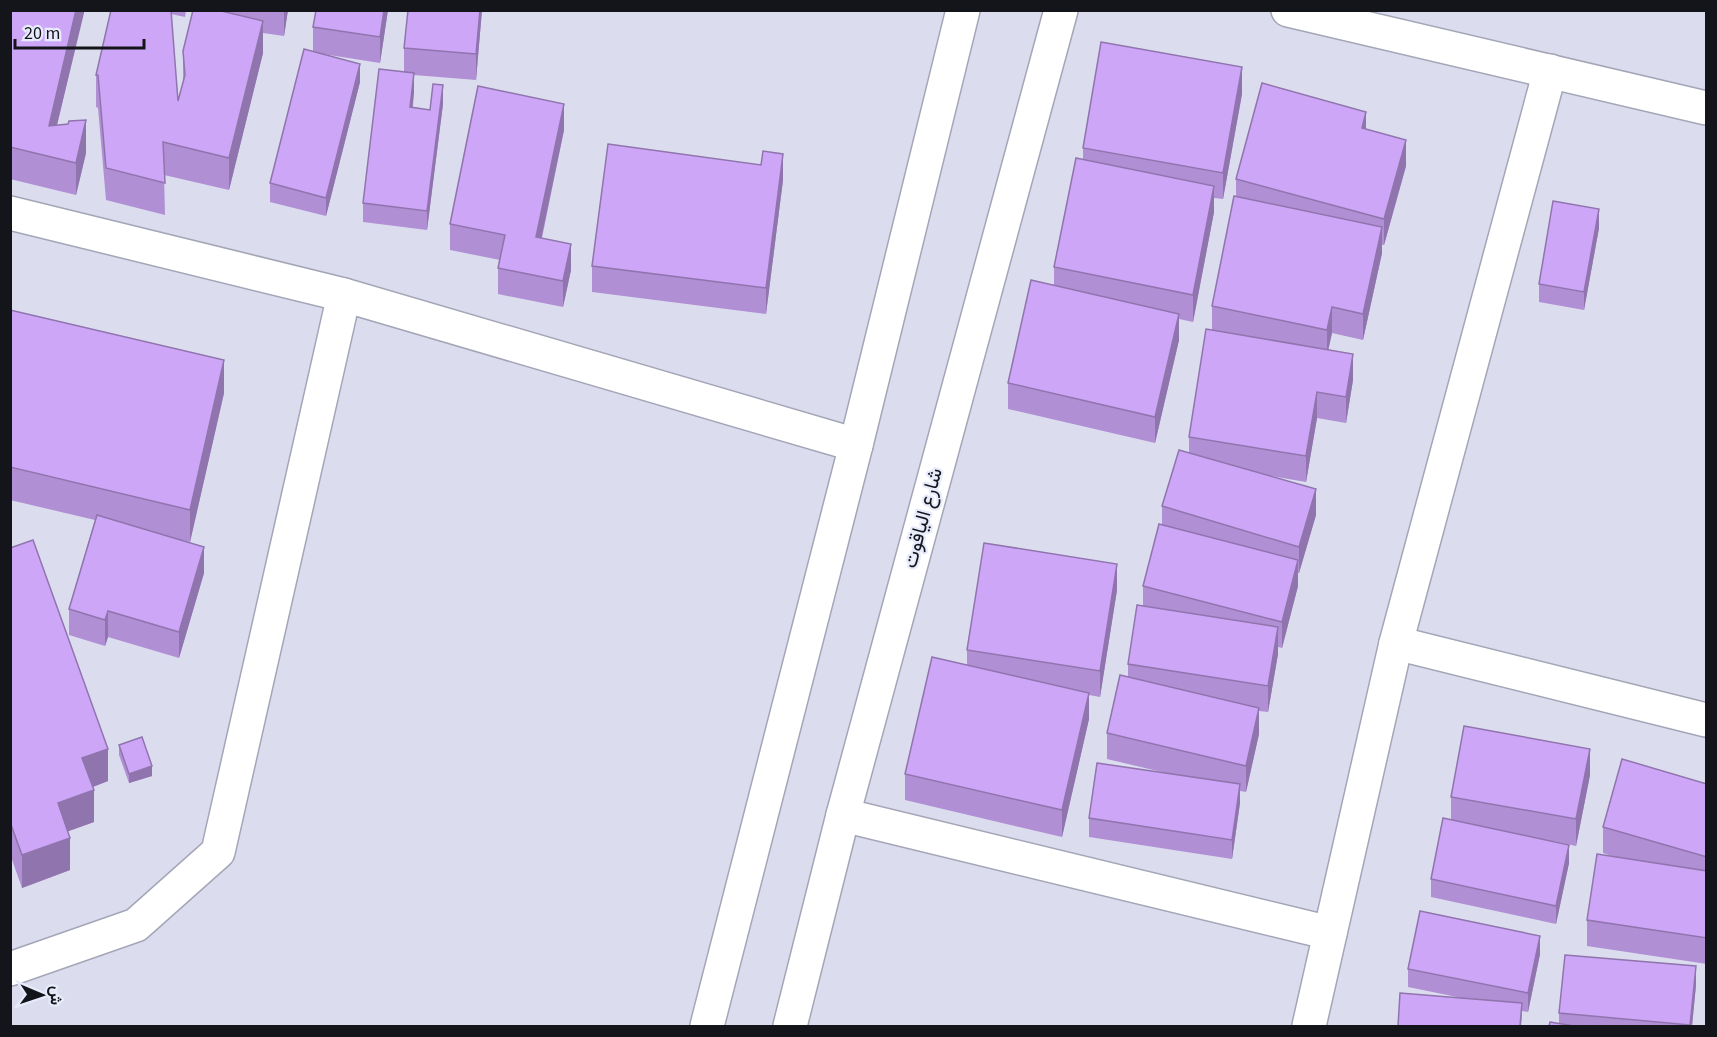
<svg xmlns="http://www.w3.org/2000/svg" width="1717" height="1037" font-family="'Source Sans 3',Vazirmatn,sans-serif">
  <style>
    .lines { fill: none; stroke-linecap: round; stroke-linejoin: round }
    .street-casing { stroke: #a4a6b7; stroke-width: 36 }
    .secondary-casing { stroke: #a4a6b7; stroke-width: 36 }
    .street { stroke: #fff; stroke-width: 33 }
    .secondary { stroke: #fff; stroke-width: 33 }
    .wall { fill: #b08fd4 }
    .shaded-wall { fill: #9074ad }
    .building { fill: #cda6f7; stroke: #9074ad; stroke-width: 1.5 }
    .labels { text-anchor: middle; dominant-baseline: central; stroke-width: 4.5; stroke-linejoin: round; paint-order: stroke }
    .street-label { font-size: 20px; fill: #14151b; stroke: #e8ebfc }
  </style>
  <rect width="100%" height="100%" fill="#dbddef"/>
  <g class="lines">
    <defs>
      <g id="street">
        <path d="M1288,10L1706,108"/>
        <path d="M10,213L344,295L856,445"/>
        <path d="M1396,643L1706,720"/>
        <path d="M843,815L1330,933"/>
        <path d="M10,969L136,925L218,852L344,295"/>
        <path d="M1309,1026L1396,643L1550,71"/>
      </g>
      <g id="secondary">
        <path d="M707,1026L856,445L963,10"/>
        <path d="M790,1026L843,815L1061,10"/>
      </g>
    </defs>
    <!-- street casing -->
    <use href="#street" class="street-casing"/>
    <!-- secondary casing -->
    <use href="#secondary" class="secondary-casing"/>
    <!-- street -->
    <use href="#street" class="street"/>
    <!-- secondary -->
    <use href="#secondary" class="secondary"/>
  </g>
  <!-- wall -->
  <g class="wall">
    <path d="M10,10H84L57,125L86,153L76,195L10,179Z"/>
    <path d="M111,10H186L185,17L171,14L178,101L183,83V51L193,10H288L284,36L263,33V53L229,190L164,175L165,215L106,200L98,108L96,107V75Z"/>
    <path d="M388,10L380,63L323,54L360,82L326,216L270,202V183L313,52V27Z"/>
    <path d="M482,10L476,80L414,75V92L413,107L430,110L443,104L427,230L363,222V203L404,72V48Z"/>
    <path d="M1242,94L1223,199L1214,198V212L1193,322L1179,319V340L1155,443L1008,409V383L1054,286V267L1083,159V148Z"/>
    <path d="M1366,129L1406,166L1384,245H1382V253L1363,340L1332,333L1328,350L1353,380L1346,423L1317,418L1306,482L1271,476L1316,515L1299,573H1298V586L1282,648L1278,647V654L1268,712L1259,711V734L1246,792L1240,791V803L1232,859L1089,837V818L1166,773L1107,759V733L1128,676V664L1143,606V586L1162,525V506L1189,453V437L1212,330V306L1236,196V179Z"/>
    <path d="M564,130L542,238L571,270L563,307L498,294V268L500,260L450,250V224Z"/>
    <path d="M761,165L783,180L766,314L592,292V266Z"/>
    <path d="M1599,228L1584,310L1539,302V284Z"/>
    <path d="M10,310L224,393L190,542L181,540L204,573L179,658L108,637L105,646L69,635V609L95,520L10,500Z"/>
    <path d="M10,548L108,781L93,787L94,822L68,831L70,870L22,888L10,854Z"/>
    <path d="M1117,590L1100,697L1089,695V719L1062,837L905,800V774L967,665V650Z"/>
    <path d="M119,745L152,776L129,783L119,755Z"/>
    <path d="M1590,775L1576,846L1553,841L1569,863L1556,924L1431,897V879L1451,820V797Z"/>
    <path d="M1707,784V964L1587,946V920L1618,858L1603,853V827Z"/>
    <path d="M1540,954L1528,1012L1522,1011L1521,1026H1398L1462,998L1408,987V969Z"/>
    <path d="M1696,985L1692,1026H1549L1559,1024V1013Z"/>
  </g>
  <!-- shaded-wall -->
  <g class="shaded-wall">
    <path d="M76,10H84V13L49,158V126Z"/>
    <path d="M284,10H288L284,36Z"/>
    <path d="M384,10H388L380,63V37Z"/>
    <path d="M480,10H482L476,80V54Z"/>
    <path d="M263,21V53L229,190V158Z"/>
    <path d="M360,64V82L326,216V198Z"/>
    <path d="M1242,67V94L1223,199V173Z"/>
    <path d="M414,73V92L410,126V107Z"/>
    <path d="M443,85V104L427,230V211Z"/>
    <path d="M564,104V130L536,263V237Z"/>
    <path d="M1366,112V138L1362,128Z"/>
    <path d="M86,120V153L76,195V163Z"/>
    <path d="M1406,140V166L1384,245V219Z"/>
    <path d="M783,154V180L766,314V288Z"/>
    <path d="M1214,186V212L1193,322V295Z"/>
    <path d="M1599,209V228L1584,310V292Z"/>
    <path d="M1382,227V253L1363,340V314Z"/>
    <path d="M571,244V270L563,307V281Z"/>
    <path d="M1332,307V333L1327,356V330Z"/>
    <path d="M1179,314V340L1155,443V417Z"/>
    <path d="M1353,354V380L1346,423V397Z"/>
    <path d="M224,360V393L190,542V510Z"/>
    <path d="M1317,392V418L1306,482V456Z"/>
    <path d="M1316,489V515L1299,573V547Z"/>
    <path d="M204,547V573L179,658V632Z"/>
    <path d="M1298,560V586L1282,648V622Z"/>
    <path d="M1117,564V590L1100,697V671Z"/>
    <path d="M108,611V637L105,646V620Z"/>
    <path d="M1278,627V654L1268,712V686Z"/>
    <path d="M1089,693V719L1062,837V810Z"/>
    <path d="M1259,708V734L1246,792V766Z"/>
    <path d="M108,749V781L82,791V758Z"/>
    <path d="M1590,749V775L1576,846V819Z"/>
    <path d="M152,766V776L129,783V774Z"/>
    <path d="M1240,784V803L1232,859V840Z"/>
    <path d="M94,790V822L58,835V803Z"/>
    <path d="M70,838V870L22,888V855Z"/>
    <path d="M1569,845V863L1556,924V906Z"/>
    <path d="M1540,936V954L1528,1012V993Z"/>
    <path d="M1696,966V985L1692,1026H1690Z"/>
    <path d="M1522,1003L1521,1026H1520Z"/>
  </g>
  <!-- building -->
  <g class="building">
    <path d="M10,10H76L49,126L68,124L69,121L86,120L76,163L10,147Z"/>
    <path d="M111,10H171L178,101L185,75L183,51L193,10H217L263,21L229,158L163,142L165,183L106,168L98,75H96Z"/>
    <path d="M316,10H384L380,37L313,27Z"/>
    <path d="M408,10H480L476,54L404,48Z"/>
    <path d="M1101,42L1242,67L1223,173L1083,148Z"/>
    <path d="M304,49L360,64L326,198L270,183Z"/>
    <path d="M379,69L414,73L410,107L430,110L433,84L443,85L427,211L363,203Z"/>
    <path d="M1262,83L1366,112L1362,128L1406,140L1384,219L1236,179Z"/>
    <path d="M478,86L564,104L536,237L571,244L563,281L498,268L505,235L450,224Z"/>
    <path d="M608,144L761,165L763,151L783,154L766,288L592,266Z"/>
    <path d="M1076,158L1214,186L1193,295L1054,267Z"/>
    <path d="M1234,196L1382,227L1363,314L1332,307L1327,330L1212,306Z"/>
    <path d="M1553,201L1599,209L1584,292L1539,284Z"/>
    <path d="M1031,280L1179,314L1155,417L1008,383Z"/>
    <path d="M10,310L224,360L190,510L10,467Z"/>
    <path d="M1206,329L1353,354L1346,397L1317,392L1306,456L1189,437Z"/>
    <path d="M1179,450L1316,489L1299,547L1162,506Z"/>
    <path d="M97,515L204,547L179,632L108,611L105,620L69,609Z"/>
    <path d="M1159,524L1298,560L1282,622L1143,586Z"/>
    <path d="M33,540L108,749L82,758L94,790L58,803L70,838L22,855L10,822V548Z"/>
    <path d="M984,543L1117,564L1100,671L967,650Z"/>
    <path d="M1137,605L1278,627L1268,686L1128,664Z"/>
    <path d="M932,657L1089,693L1062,810L905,774Z"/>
    <path d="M1120,675L1259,708L1246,766L1107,733Z"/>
    <path d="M1464,726L1590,749L1576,819L1451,797Z"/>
    <path d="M142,737L152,766L129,774L119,745Z"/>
    <path d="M1622,759L1707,784V857L1603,827Z"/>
    <path d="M1097,763L1240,784L1232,840L1089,818Z"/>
    <path d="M1443,818L1569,845L1556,906L1431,879Z"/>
    <path d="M1597,854L1707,871V938L1587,920Z"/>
    <path d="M1420,911L1540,936L1528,993L1408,969Z"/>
    <path d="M1565,955L1696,966L1690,1025L1559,1013Z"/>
    <path d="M1400,993L1522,1003L1520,1026H1398Z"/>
    <path d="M1550,1022L1574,1026H1549Z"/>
  </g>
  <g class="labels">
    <!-- street labels -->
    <g class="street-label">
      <text transform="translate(923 518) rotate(-75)">شارع الياقوت</text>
    </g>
  </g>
  <!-- border -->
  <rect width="1717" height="1037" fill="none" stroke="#14151b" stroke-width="24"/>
  <!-- north arrow -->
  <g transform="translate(42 995) rotate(92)" stroke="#e8ebfc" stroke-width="4.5" paint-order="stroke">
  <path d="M0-4.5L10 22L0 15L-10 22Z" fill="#14151b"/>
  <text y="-9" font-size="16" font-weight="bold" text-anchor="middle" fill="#14151b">ش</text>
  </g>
  <!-- scale -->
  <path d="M15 39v9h129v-9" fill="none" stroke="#14151b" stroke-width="3"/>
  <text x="24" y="39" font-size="18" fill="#14151b" stroke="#e8ebfc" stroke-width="4.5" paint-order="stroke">20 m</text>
</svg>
